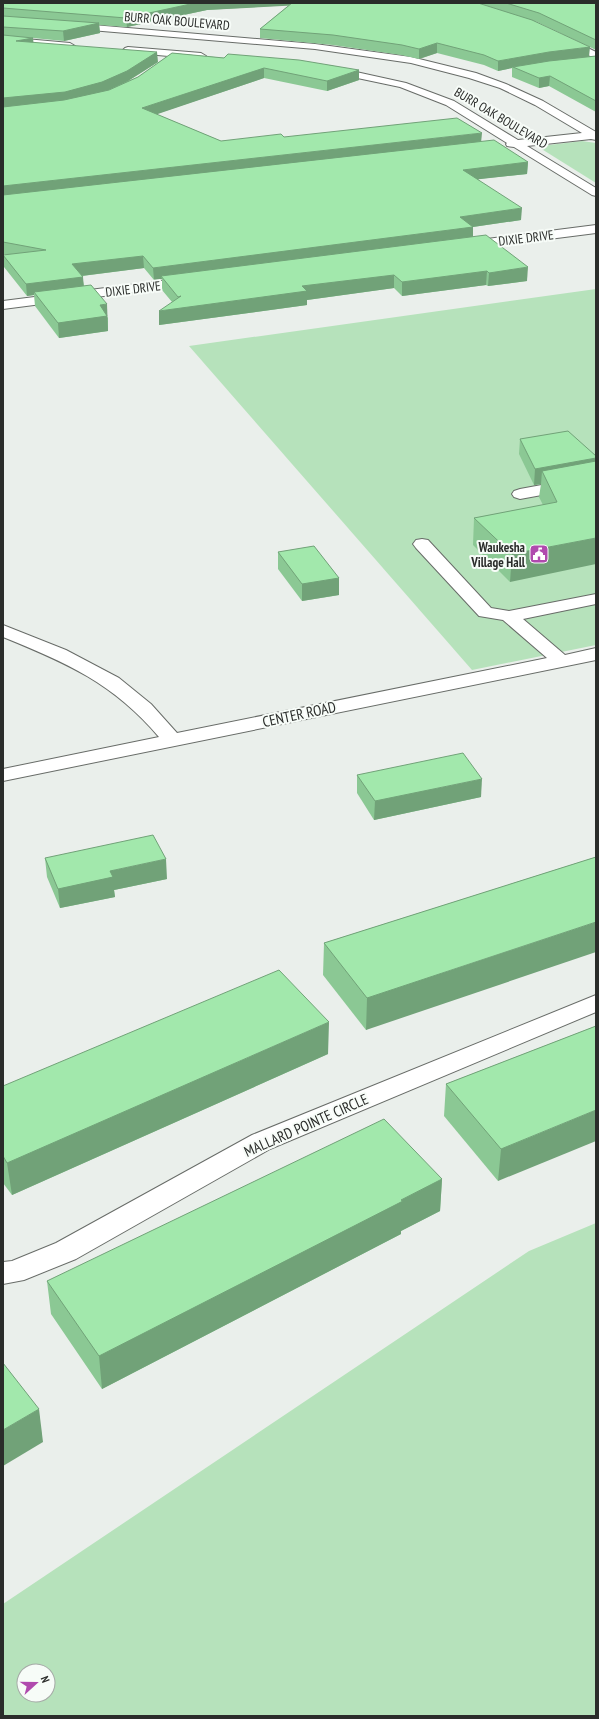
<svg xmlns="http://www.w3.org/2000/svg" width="599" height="1719" font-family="'PT Sans Narrow',sans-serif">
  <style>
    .green { fill: #b6e2bb; fill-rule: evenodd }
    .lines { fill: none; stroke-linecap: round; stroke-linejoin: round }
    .minor-casing { stroke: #686c68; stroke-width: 2 }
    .minor { fill: #fff; fill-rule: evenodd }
    .wall { fill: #8bc894 }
    .shaded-wall { fill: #71a278 }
    .building { fill: #a2e8ac; stroke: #71a278 }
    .labels { text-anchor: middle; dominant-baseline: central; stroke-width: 4; stroke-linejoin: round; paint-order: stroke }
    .far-street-label { font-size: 13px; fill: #2a2c2a; stroke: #f7fcf8 }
    .far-poi-label { font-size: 13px; font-weight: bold; fill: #2a2c2a; stroke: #f7fcf8; text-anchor: end }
    .street-label { font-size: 15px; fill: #2a2c2a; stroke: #f7fcf8 }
  </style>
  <rect width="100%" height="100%" fill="#eaefeb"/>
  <!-- green -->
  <g class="green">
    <path d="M582,141L596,143V183L540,148L541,146Z"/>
    <path d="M596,289V645L472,670L189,346Z"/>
    <path d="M596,1223V1716H3V1604L529,1251ZM24,1671H48V1695H24Z"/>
  </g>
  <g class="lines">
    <defs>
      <g id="minor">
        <path d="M70,23L315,44L411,57L476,73L506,84L543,101L596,132V140L591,139L527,146L596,188V196L592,195L514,147L507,146L506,144L507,143L446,105L400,87L329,72L324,69L329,66L406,83L454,101L518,140L582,133L535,105L500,88L469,78L411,63L315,49L67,28L66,26L67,24Z"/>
        <path d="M563,36L596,52V59L560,41L558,39Z"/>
        <path d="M3,37L70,43L75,46L70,49L3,43Z"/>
        <path d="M128,47L201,53L206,56L201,59L125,52L123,50L125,48Z"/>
        <path d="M596,225V233L464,250L460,249L458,246L460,243L464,242Z"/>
        <path d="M192,277L197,278L198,281L197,284L3,309V301Z"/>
        <path d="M596,475V485L520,499L514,497L512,494L514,491L520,489Z"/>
        <path d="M422,539L428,540L491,608L509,611L596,594V604L523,619L565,655L596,648V660L3,781V769L159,737C113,683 67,663 3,637V625L66,650L119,678L151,704L177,733L547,658L503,620L479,616L416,548L413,544L416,540Z"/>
        <path d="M596,995V1012L270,1149L76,1259L24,1280L3,1284V1262L12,1261L56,1243L252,1135Z"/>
      </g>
    </defs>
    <!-- minor casing -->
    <use href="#minor" class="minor-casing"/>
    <!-- minor -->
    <use href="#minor" class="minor"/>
  </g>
  <!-- wall -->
  <g class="wall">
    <path d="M3,3H596V50L535,21L589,57L596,56V112L549,86L539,88L512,77V68L498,71L484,65L437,53L419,59L401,55L333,45L260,38V29L289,5L207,10L127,27L99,25L100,33L64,41L33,38V43L158,62L128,81L138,77L172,53L359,70V80L327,91L264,78L156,114L221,141L284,137L481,142L528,162L527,174L478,179L521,220L473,227V237L527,281L488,286L486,285L402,296L394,288L307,300V305L159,325L172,302L162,290V279L154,280L144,268L82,276L84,286L108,318V331L59,338L35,306L34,295L27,296L4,267L3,255L6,254H3Z"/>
    <path d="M520,439L596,456L510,582L473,545L474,518L543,505L539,497L541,484L534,485L519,454Z"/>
    <path d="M278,552L339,578V595L302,601L278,569Z"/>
    <path d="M357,775L481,797L374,820L357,793Z"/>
    <path d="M596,857L366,1030L323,975L324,943Z"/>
    <path d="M45,858L167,879L114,890L115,897L60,908L47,877Z"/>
    <path d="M596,1026L498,1181L444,1116L446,1084Z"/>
    <path d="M328,1054L12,1195L3,1183V1086Z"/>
    <path d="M442,1179L440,1211L401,1231V1234L102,1389L51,1314L47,1281Z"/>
  </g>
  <!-- shaded-wall -->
  <g class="shaded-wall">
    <path d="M195,3H301V5L207,10L127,27L126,18Z"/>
    <path d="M99,23L100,33L64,41L63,31Z"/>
    <path d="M33,38L34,47L16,41Z"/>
    <path d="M437,43V53L419,59V49Z"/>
    <path d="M590,47L589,57L513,67L512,68L498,71V61L549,52Z"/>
    <path d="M157,52L158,62L128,81L102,93L66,102L3,108V98Z"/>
    <path d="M264,68V78L143,119L142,108Z"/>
    <path d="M359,70V80L327,91V81Z"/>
    <path d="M550,76L549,86L539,88V78Z"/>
    <path d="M482,133L481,143L3,197V186Z"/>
    <path d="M528,162L527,174L463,181V170Z"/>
    <path d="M522,208L521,220L459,229L460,217Z"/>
    <path d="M473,227V239L161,276L162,279L154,280L153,268Z"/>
    <path d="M143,256L144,268L73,277L72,264Z"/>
    <path d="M528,267L527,281L488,286L489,273Z"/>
    <path d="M487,271L486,285L402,296V282Z"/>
    <path d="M394,275V288L307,300V305L159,325V311L179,308L178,297L302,286Z"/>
    <path d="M83,277L84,289L34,292V295L27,296L26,284Z"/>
    <path d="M107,304L108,331L59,338L58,323L100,305Z"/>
    <path d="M596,458V474L542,471L541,484L534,485L535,469Z"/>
    <path d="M596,538V564L510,582L512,554Z"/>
    <path d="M339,578V595L302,601V584Z"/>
    <path d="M482,779L481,797L374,820L375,801Z"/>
    <path d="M166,859L167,879L114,890L115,897L60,908L58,889L110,871Z"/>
    <path d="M596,922V952L366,1030L367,998Z"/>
    <path d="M329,1022L328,1054L12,1195L7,1163Z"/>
    <path d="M596,1110V1141L498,1181L501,1149Z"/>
    <path d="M442,1179L440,1211L401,1231V1234L102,1389L99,1356Z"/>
    <path d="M39,1409L43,1442L3,1466V1430Z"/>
  </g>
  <!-- building -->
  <g class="building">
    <path d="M3,3H195L126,18L3,8Z"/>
    <path d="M292,3H478L532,20L590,47L549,52L498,61L484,55L437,43L419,49L402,45L333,35L260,29Z"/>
    <path d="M506,3H596V40L539,13Z"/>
    <path d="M3,16L99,23L63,31L3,27Z"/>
    <path d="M3,35L33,38L16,41L157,52L127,71L102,82L65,92L3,98Z"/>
    <path d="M172,53L224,58L228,54L299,60L359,70L327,81L264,68L142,108L221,141L281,134L284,137L457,118L482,133L3,186V107L64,100L109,90L138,77Z"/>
    <path d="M596,56V101L550,76L539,78L513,67L549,61Z"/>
    <path d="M494,140L528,162L463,170L522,208L460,217L473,227L153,268L143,256L72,264L83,277L26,284L3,255L46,250L3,242V195Z"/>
    <path d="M486,235L528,267L489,273L487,271L402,282L394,275L302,286L307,291L159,311L181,296L178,297L161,276Z"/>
    <path d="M91,285L107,304L100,305L107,316L58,323L34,292Z"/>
    <path d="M568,431L596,456V458L535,469L520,439Z"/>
    <path d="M596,461V538L512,554L474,518L557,502L542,471Z"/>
    <path d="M314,546L339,578L302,584L278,552Z"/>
    <path d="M463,753L482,779L375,801L357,775Z"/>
    <path d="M153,835L166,859L110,871L113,877L58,889L45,858Z"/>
    <path d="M596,857V922L367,998L324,943Z"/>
    <path d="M279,970L329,1022L7,1163L3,1156V1086Z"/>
    <path d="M596,1026V1110L501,1149L446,1084Z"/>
    <path d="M384,1119L442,1179L401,1200L403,1201L99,1356L47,1281Z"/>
    <path d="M3,1363L39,1409L3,1430Z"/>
  </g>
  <!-- icons -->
  <defs>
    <symbol id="civic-square" viewBox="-11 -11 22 22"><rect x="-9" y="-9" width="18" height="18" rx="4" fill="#b04aae" stroke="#f7fcf8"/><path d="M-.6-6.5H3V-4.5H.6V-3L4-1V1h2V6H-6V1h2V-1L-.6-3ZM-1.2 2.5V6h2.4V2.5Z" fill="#fff"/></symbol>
  </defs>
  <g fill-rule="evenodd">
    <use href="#civic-square" x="528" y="543" width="22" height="22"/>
  </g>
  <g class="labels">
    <!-- far-street labels -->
    <g class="far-street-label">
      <text transform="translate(177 21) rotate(5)">BURR OAK BOULEVARD</text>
      <text transform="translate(501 118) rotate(31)">BURR OAK BOULEVARD</text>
      <text transform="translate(526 238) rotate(-7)">DIXIE DRIVE</text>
      <text transform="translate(133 289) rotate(-7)">DIXIE DRIVE</text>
    </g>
    <!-- far-poi labels -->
    <g class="far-poi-label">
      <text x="525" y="547">Waukesha<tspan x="525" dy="15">Village Hall</tspan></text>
    </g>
    <!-- street labels -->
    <g class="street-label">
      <text transform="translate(299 714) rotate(-12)">CENTER ROAD</text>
      <text transform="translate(306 1125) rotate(-24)">MALLARD POINTE CIRCLE</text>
    </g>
  </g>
  <!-- border -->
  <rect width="599" height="1719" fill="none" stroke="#2a2c2a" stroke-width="8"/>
  <!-- north arrow -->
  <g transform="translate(36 1683) rotate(69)"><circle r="19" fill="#f7fcf8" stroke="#a5a9a6"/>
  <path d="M0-3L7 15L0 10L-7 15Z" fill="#b04aae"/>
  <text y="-6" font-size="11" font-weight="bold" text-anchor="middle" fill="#2a2c2a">N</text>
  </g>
</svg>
